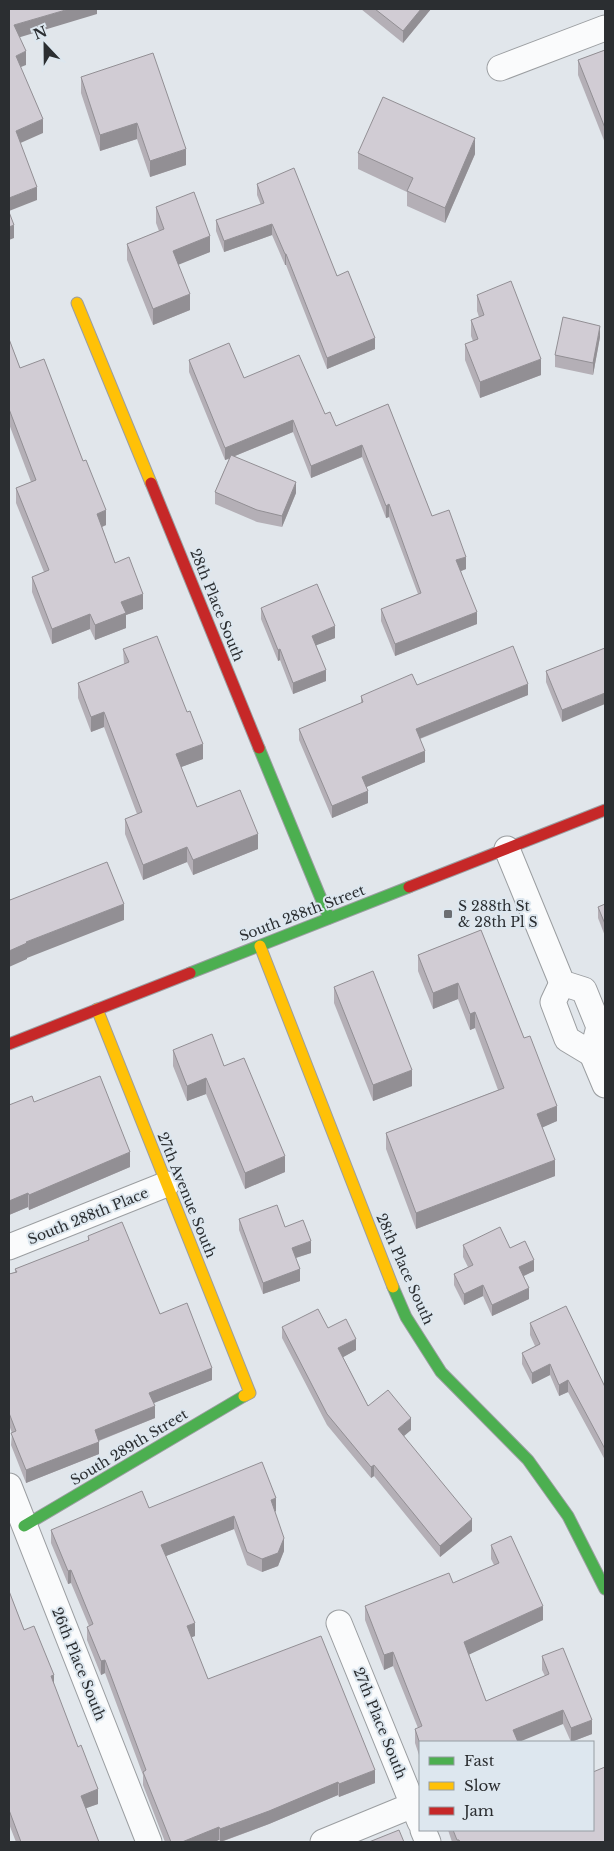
<svg xmlns="http://www.w3.org/2000/svg" width="614" height="1851" font-family="'Libre Baskerville',serif">
  <style>
    .lines { fill: none; stroke-linecap: round; stroke-linejoin: round }
    .street-casing { stroke: #9b9ea1; stroke-width: 27 }
    .fast-casing { stroke: #9b9ea1; stroke-width: 13 }
    .slow-casing { stroke: #9b9ea1; stroke-width: 13 }
    .jam-casing { stroke: #9b9ea1; stroke-width: 13 }
    .street { stroke: #fafbfc; stroke-width: 25 }
    .fast { stroke: #4caf50; stroke-width: 11 }
    .slow { stroke: #ffc107; stroke-width: 11 }
    .jam { stroke: #c62828; stroke-width: 11 }
    .wall { fill: #b4afb6 }
    .shaded-wall { fill: #928f94 }
    .building { fill: #d1ccd4; stroke: #928f94 }
    .poi-dot { fill: #6b6e72; stroke: #dde7ef; stroke-width: 2 }
    .labels { text-anchor: middle; dominant-baseline: central; stroke-width: 4; stroke-linejoin: round; paint-order: stroke }
    .street-label { font-size: 14px; fill: #2b2e31; stroke: #dde7ef }
    .poi-label { font-size: 14px; fill: #2b2e31; stroke: #dde7ef; text-anchor: start }
  </style>
  <rect width="100%" height="100%" fill="#e1e6eb"/>
  <g class="lines">
    <defs>
      <g id="street">
        <path d="M500,68L605,28"/>
        <path d="M507,849L562,983L584,990L599,1027L592,1054L605,1085"/>
        <path d="M562,983L553,1002L567,1039L592,1054L605,1049"/>
        <path d="M9,1247L167,1184"/>
        <path d="M9,1486L149,1842"/>
        <path d="M339,1623L420,1822"/>
        <path d="M423,1830L428,1842"/>
        <path d="M323,1842L413,1805"/>
      </g>
      <g id="fast">
        <path d="M259,748L329,918"/>
        <path d="M190,973L409,887"/>
        <path d="M393,1287L406,1317L441,1372L528,1460L568,1516L605,1589"/>
        <path d="M24,1526L244,1396"/>
      </g>
      <g id="slow">
        <path d="M77,303L151,483"/>
        <path d="M260,946L393,1287"/>
        <path d="M97,1009L250,1393L244,1396"/>
      </g>
      <g id="jam">
        <path d="M151,483L259,748"/>
        <path d="M409,887L605,810"/>
        <path d="M9,1044L190,973"/>
      </g>
    </defs>
    <!-- street casing -->
    <use href="#street" class="street-casing"/>
    <!-- fast casing -->
    <use href="#fast" class="fast-casing"/>
    <!-- slow casing -->
    <use href="#slow" class="slow-casing"/>
    <!-- jam casing -->
    <use href="#jam" class="jam-casing"/>
    <!-- street -->
    <use href="#street" class="street"/>
    <!-- fast -->
    <use href="#fast" class="fast"/>
    <!-- slow -->
    <use href="#slow" class="slow"/>
    <!-- jam -->
    <use href="#jam" class="jam"/>
  </g>
  <!-- wall -->
  <g class="wall">
    <path d="M361,9H431L403,43Z"/>
    <path d="M605,50V143L578,75V60Z"/>
    <path d="M81,77L186,165L150,177L137,139L100,151L81,93Z"/>
    <path d="M358,153L475,154L445,223L407,206V192L358,169Z"/>
    <path d="M257,184L337,276L375,349L327,369L286,265H285L272,235L224,252L216,231V220L261,205L257,195Z"/>
    <path d="M156,207L210,252L178,264L190,310L153,325L127,260V244L159,231L156,223Z"/>
    <path d="M477,295L541,375L480,398L465,360V344L473,341L471,336V320L479,317L477,311Z"/>
    <path d="M600,337L593,375L555,367V355Z"/>
    <path d="M9,339L20,368L106,525L102,527L115,563L143,609L126,615V628L95,640L90,629L52,644L32,592V577L44,572L16,503V488L31,482L9,424Z"/>
    <path d="M189,360L244,378L325,414L336,426L388,404L432,516L466,569L461,571L477,624L395,656L381,621V609L418,594L389,517L386,518L362,457L311,478L293,432L235,456L296,493L282,527L257,522L215,504V492L229,459L225,460L189,372Z"/>
    <path d="M261,608L335,638L316,645L326,681L293,694L280,660L278,661L261,619Z"/>
    <path d="M605,648L562,722L546,682V671Z"/>
    <path d="M123,649L203,759L181,767L197,807L258,849L193,875L187,862L143,880L125,834V819L137,814L104,727L91,732L78,698V683L124,664Z"/>
    <path d="M417,685L528,695L420,739L425,762L366,787L368,803L332,818L299,740V729L361,703V696Z"/>
    <path d="M605,904V936L598,918V907Z"/>
    <path d="M481,930L557,1121L542,1127L555,1176L416,1229L386,1149V1133L498,1090L475,1028L470,1030L458,999L433,1009L418,971V955Z"/>
    <path d="M334,987L412,1086L373,1101L334,1003Z"/>
    <path d="M173,1050L224,1066L285,1172L245,1189L206,1094L187,1101L173,1066Z"/>
    <path d="M34,1102L130,1167L29,1210L28,1207L9,1215V1105Z"/>
    <path d="M239,1219L285,1227L311,1253L296,1258L300,1281L263,1294L239,1230Z"/>
    <path d="M88,1236L160,1314L212,1380L153,1403L155,1418L99,1441V1454L26,1483L11,1445L12,1433L9,1425V1274L15,1272V1269L88,1241Z"/>
    <path d="M463,1245L510,1248L534,1271L524,1276L529,1299L492,1316L483,1296L464,1305L454,1285V1274L468,1267L463,1257Z"/>
    <path d="M530,1323L605,1387V1460L568,1392L559,1396L550,1375L532,1384L522,1364V1353L535,1346L530,1335Z"/>
    <path d="M282,1327L328,1328L356,1350L343,1357L368,1406L411,1430L404,1436L472,1531L440,1557L374,1476L371,1478L327,1425L282,1338Z"/>
    <path d="M149,1508L276,1511L275,1512L284,1551L278,1566L262,1572L247,1565L234,1529L166,1556L195,1636L191,1637L208,1679L375,1783L339,1797L338,1795L269,1824L221,1842L219,1840L214,1842H165L143,1785V1775L105,1673L101,1675L87,1640V1627L89,1626L71,1583L68,1584L51,1543V1530Z"/>
    <path d="M491,1545L543,1620L469,1654L486,1701L545,1676L542,1670V1656L592,1734L571,1742L563,1724L420,1742V1758L415,1743V1729L418,1728L393,1666L384,1670L365,1620V1606L453,1583L494,1565L491,1559Z"/>
    <path d="M9,1591L24,1630L54,1685L98,1804L86,1808L99,1842H16L9,1824Z"/>
    <path d="M448,1830H593L605,1842H452Z"/>
  </g>
  <!-- shaded-wall -->
  <g class="shaded-wall">
    <path d="M69,9H97V14L14,39V25Z"/>
    <path d="M421,9H431L403,43V31Z"/>
    <path d="M26,51V65L16,69V56Z"/>
    <path d="M43,119V133L16,145V131Z"/>
    <path d="M137,123V139L100,151V135Z"/>
    <path d="M475,138V154L445,223V208Z"/>
    <path d="M186,149V165L150,177V161Z"/>
    <path d="M37,187V200L9,211V198Z"/>
    <path d="M272,224V235L224,252V241Z"/>
    <path d="M14,225V238L9,240V227Z"/>
    <path d="M210,236V252L173,267V251Z"/>
    <rect x="285" y="254" width="1" height="11"/>
    <path d="M190,294V310L153,325V309Z"/>
    <path d="M600,326V337L593,375V363Z"/>
    <path d="M375,338V349L327,369V358Z"/>
    <path d="M541,359V375L480,398V382Z"/>
    <path d="M293,420V432L225,460V448Z"/>
    <path d="M362,445V457L311,478V466Z"/>
    <path d="M296,482V493L282,527V516Z"/>
    <path d="M389,504V517L386,518V506Z"/>
    <path d="M106,510V525L97,529V514Z"/>
    <path d="M466,557V569L456,573V560Z"/>
    <path d="M143,594V609L126,615V628L95,640V625L121,602Z"/>
    <path d="M477,612V624L395,656V644Z"/>
    <path d="M90,614V629L52,644V629Z"/>
    <path d="M335,626V638L312,647V636Z"/>
    <path d="M280,649V660L278,661V650Z"/>
    <path d="M326,670V681L293,694V683Z"/>
    <path d="M528,684V695L416,740V729Z"/>
    <path d="M605,693V704L562,722V710Z"/>
    <path d="M104,712V727L91,732V717Z"/>
    <path d="M203,744V759L176,769V754Z"/>
    <path d="M425,751V762L362,789V777Z"/>
    <path d="M368,791V803L332,818V806Z"/>
    <path d="M258,834V849L193,875V860Z"/>
    <path d="M187,847V862L143,880V865Z"/>
    <path d="M124,904V920L27,958V959L9,967V951L26,942Z"/>
    <path d="M458,983V999L433,1009V993Z"/>
    <path d="M475,1012V1028L470,1030V1014Z"/>
    <path d="M412,1070V1086L373,1101V1085Z"/>
    <path d="M206,1078V1094L187,1101V1086Z"/>
    <path d="M557,1106V1121L537,1130V1114Z"/>
    <path d="M130,1152V1167L29,1210V1195Z"/>
    <path d="M285,1156V1172L245,1189V1173Z"/>
    <path d="M555,1160V1176L416,1229V1213Z"/>
    <path d="M28,1193V1207L9,1215V1201Z"/>
    <path d="M311,1241V1253L292,1259V1248Z"/>
    <path d="M534,1260V1271L519,1278V1267Z"/>
    <path d="M300,1269V1281L263,1294V1283Z"/>
    <path d="M483,1285V1296L464,1305V1294Z"/>
    <path d="M529,1288V1299L492,1316V1305Z"/>
    <path d="M356,1339V1350L338,1360V1348Z"/>
    <path d="M550,1364V1375L532,1384V1373Z"/>
    <path d="M212,1368V1380L149,1405V1393Z"/>
    <path d="M568,1380V1392L559,1396V1385Z"/>
    <path d="M155,1406V1418L95,1442V1430Z"/>
    <path d="M411,1418V1430L398,1441V1429Z"/>
    <path d="M99,1442V1454L26,1483V1470Z"/>
    <path d="M374,1465V1476L371,1478V1467Z"/>
    <path d="M276,1498V1511L271,1513V1500Z"/>
    <path d="M234,1516V1529L161,1558V1545Z"/>
    <path d="M472,1519V1531L440,1557V1546Z"/>
    <path d="M284,1538V1551L278,1566L262,1572V1559Z"/>
    <path d="M71,1570V1583L68,1584V1571Z"/>
    <path d="M543,1606V1620L464,1657V1642Z"/>
    <path d="M195,1623V1636L187,1639V1626Z"/>
    <path d="M393,1652V1666L384,1670V1655Z"/>
    <path d="M105,1660V1673L101,1675V1661Z"/>
    <path d="M54,1675V1689L51,1676Z"/>
    <path d="M563,1710V1724L519,1742H513V1730Z"/>
    <path d="M592,1720V1734L571,1742V1728Z"/>
    <path d="M375,1770V1783L339,1797V1784Z"/>
    <path d="M338,1782V1795L269,1824L220,1842V1829Z"/>
    <path d="M98,1789V1804L81,1810V1796Z"/>
    <path d="M219,1827V1840L214,1842H182Z"/>
  </g>
  <!-- building -->
  <g class="building">
    <path d="M9,9H69L14,25L26,51L16,56L43,119L16,131L37,187L9,198Z"/>
    <path d="M375,9H421L403,31Z"/>
    <path d="M605,50V128L578,60Z"/>
    <path d="M153,53L186,149L150,161L137,123L100,135L81,77Z"/>
    <path d="M383,97L475,138L445,208L407,191L413,178L358,153Z"/>
    <path d="M294,168L337,276L348,271L375,338L327,358L286,254H285L272,224L224,241L216,220L264,203L257,184Z"/>
    <path d="M194,192L210,236L173,251L190,294L153,309L127,244L164,229L156,207Z"/>
    <path d="M9,212L14,225L9,227Z"/>
    <path d="M511,281L541,359L480,382L465,344L478,339L471,320L484,315L477,295Z"/>
    <path d="M563,317L600,326L593,363L555,355Z"/>
    <path d="M9,339L20,368L44,359L83,461L86,460L106,510L97,514L115,563L129,557L143,594L121,602L126,613L95,625L90,614L52,629L32,577L49,570L16,488L36,480L9,409Z"/>
    <path d="M229,343L244,378L299,355L325,414L330,412L336,426L388,404L432,516L449,510L466,557L456,560L477,612L395,644L381,609L421,593L389,504L386,506L362,445L311,466L293,420L225,448L189,360Z"/>
    <path d="M231,455L296,482L282,516L257,510L215,492Z"/>
    <path d="M317,584L335,626L312,636L326,670L293,683L280,649L278,650L261,608Z"/>
    <path d="M157,636L187,712L190,711L203,744L176,754L197,807L240,790L258,834L193,860L187,847L143,865L125,819L142,812L104,712L91,717L78,683L129,662L123,649Z"/>
    <path d="M513,646L528,684L416,729L425,751L362,777L368,791L332,806L299,729L363,702L361,696L412,674L417,685Z"/>
    <path d="M605,648V693L562,710L546,671Z"/>
    <path d="M107,862L124,904L26,942L27,943L9,951V897L10,900Z"/>
    <path d="M605,904V924L598,907Z"/>
    <path d="M481,930L524,1038L530,1036L557,1106L537,1114L555,1160L416,1213L386,1133L504,1088L475,1012L470,1014L458,983L433,993L418,955Z"/>
    <path d="M373,971L412,1070L373,1085L334,987Z"/>
    <path d="M212,1034L224,1066L244,1058L285,1156L245,1173L206,1078L187,1086L173,1050Z"/>
    <path d="M100,1076L130,1152L29,1195L28,1193L9,1201V1105L32,1096L34,1102Z"/>
    <path d="M277,1205L285,1227L303,1220L311,1241L292,1248L300,1269L263,1283L239,1219Z"/>
    <path d="M122,1222L160,1314L187,1303L212,1368L149,1393L155,1406L95,1430L99,1442L26,1470L11,1433L16,1431L9,1413V1274L17,1272L15,1269L89,1240L88,1236Z"/>
    <path d="M500,1227L510,1248L525,1241L534,1260L519,1267L529,1288L492,1305L483,1285L464,1294L454,1274L473,1265L463,1245Z"/>
    <path d="M566,1306L605,1387V1449L568,1380L559,1385L550,1364L532,1373L522,1353L540,1344L530,1323Z"/>
    <path d="M318,1309L328,1328L346,1319L356,1339L338,1348L368,1406L388,1390L411,1418L398,1429L472,1519L440,1546L374,1465L371,1467L327,1414L282,1327Z"/>
    <path d="M262,1462L276,1498L271,1500L284,1538L278,1553L262,1559L247,1552L234,1516L161,1545L195,1623L187,1626L208,1679L321,1636L375,1770L339,1784L338,1782L269,1811L220,1829L219,1827L182,1842H171L143,1772L146,1770L105,1660L101,1661L87,1627L93,1624L71,1570L68,1571L51,1530L142,1491L149,1508Z"/>
    <path d="M511,1536L543,1606L464,1642L486,1701L549,1674L542,1656L563,1648L592,1720L571,1728L563,1710L513,1730L518,1742H420V1744L415,1729L422,1726L393,1652L384,1655L365,1606L449,1573L453,1583L499,1563L491,1545Z"/>
    <path d="M9,1591L24,1630L34,1626L54,1675L51,1676L78,1747L81,1745L98,1789L81,1796L99,1842H21L9,1810Z"/>
    <path d="M605,1767V1842H460L459,1840H457L453,1830H593V1772Z"/>
    <path d="M399,1830L404,1842H369Z"/>
  </g>
  <!-- markers -->
  <rect class="poi-dot" x="443" y="909" width="10" height="10" rx="2.5"/>
  <g class="labels">
    <!-- street labels -->
    <g class="street-label">
      <text transform="translate(217 605) rotate(68)">28th Place South</text>
      <text transform="translate(302 913) rotate(-21)">South 288th Street</text>
      <text transform="translate(187 1195) rotate(68)">27th Avenue South</text>
      <text transform="translate(88 1216) rotate(-22)">South 288th Place</text>
      <text transform="translate(405 1269) rotate(66)">28th Place South</text>
      <text transform="translate(129 1447) rotate(-31)">South 289th Street</text>
      <text transform="translate(79 1664) rotate(68)">26th Place South</text>
      <text transform="translate(380 1723) rotate(68)">27th Place South</text>
    </g>
    <!-- poi labels -->
    <g class="poi-label">
      <text x="458" y="906">S 288th St<tspan x="458" dy="16">&amp; 28th Pl S</tspan></text>
    </g>
  </g>
  <!-- border -->
  <rect width="614" height="1851" fill="none" stroke="#2b2e31" stroke-width="20"/>
  <!-- legend -->
  <rect x="419" y="1741" width="175" height="90" fill="#dde7ef" stroke="#969da3"/>
  <rect x="429" y="1757" width="25" height="8" fill="#4caf50" stroke="#969da3"/>
  <text x="464" y="1766" font-size="15" fill="#2b2e31">Fast</text>
  <rect x="429" y="1782" width="25" height="8" fill="#ffc107" stroke="#969da3"/>
  <text x="464" y="1791" font-size="15" fill="#2b2e31">Slow</text>
  <rect x="429" y="1807" width="25" height="8" fill="#c62828" stroke="#969da3"/>
  <text x="464" y="1816" font-size="15" fill="#2b2e31">Jam</text>
  <!-- north arrow -->
  <g transform="translate(45 45) rotate(338)" stroke="#dde7ef" stroke-width="4" paint-order="stroke">
  <path d="M0-4L9 19L0 12L-9 19Z" fill="#2b2e31"/>
  <text y="-8" font-size="14" font-weight="bold" text-anchor="middle" fill="#2b2e31">N</text>
  </g>
</svg>
